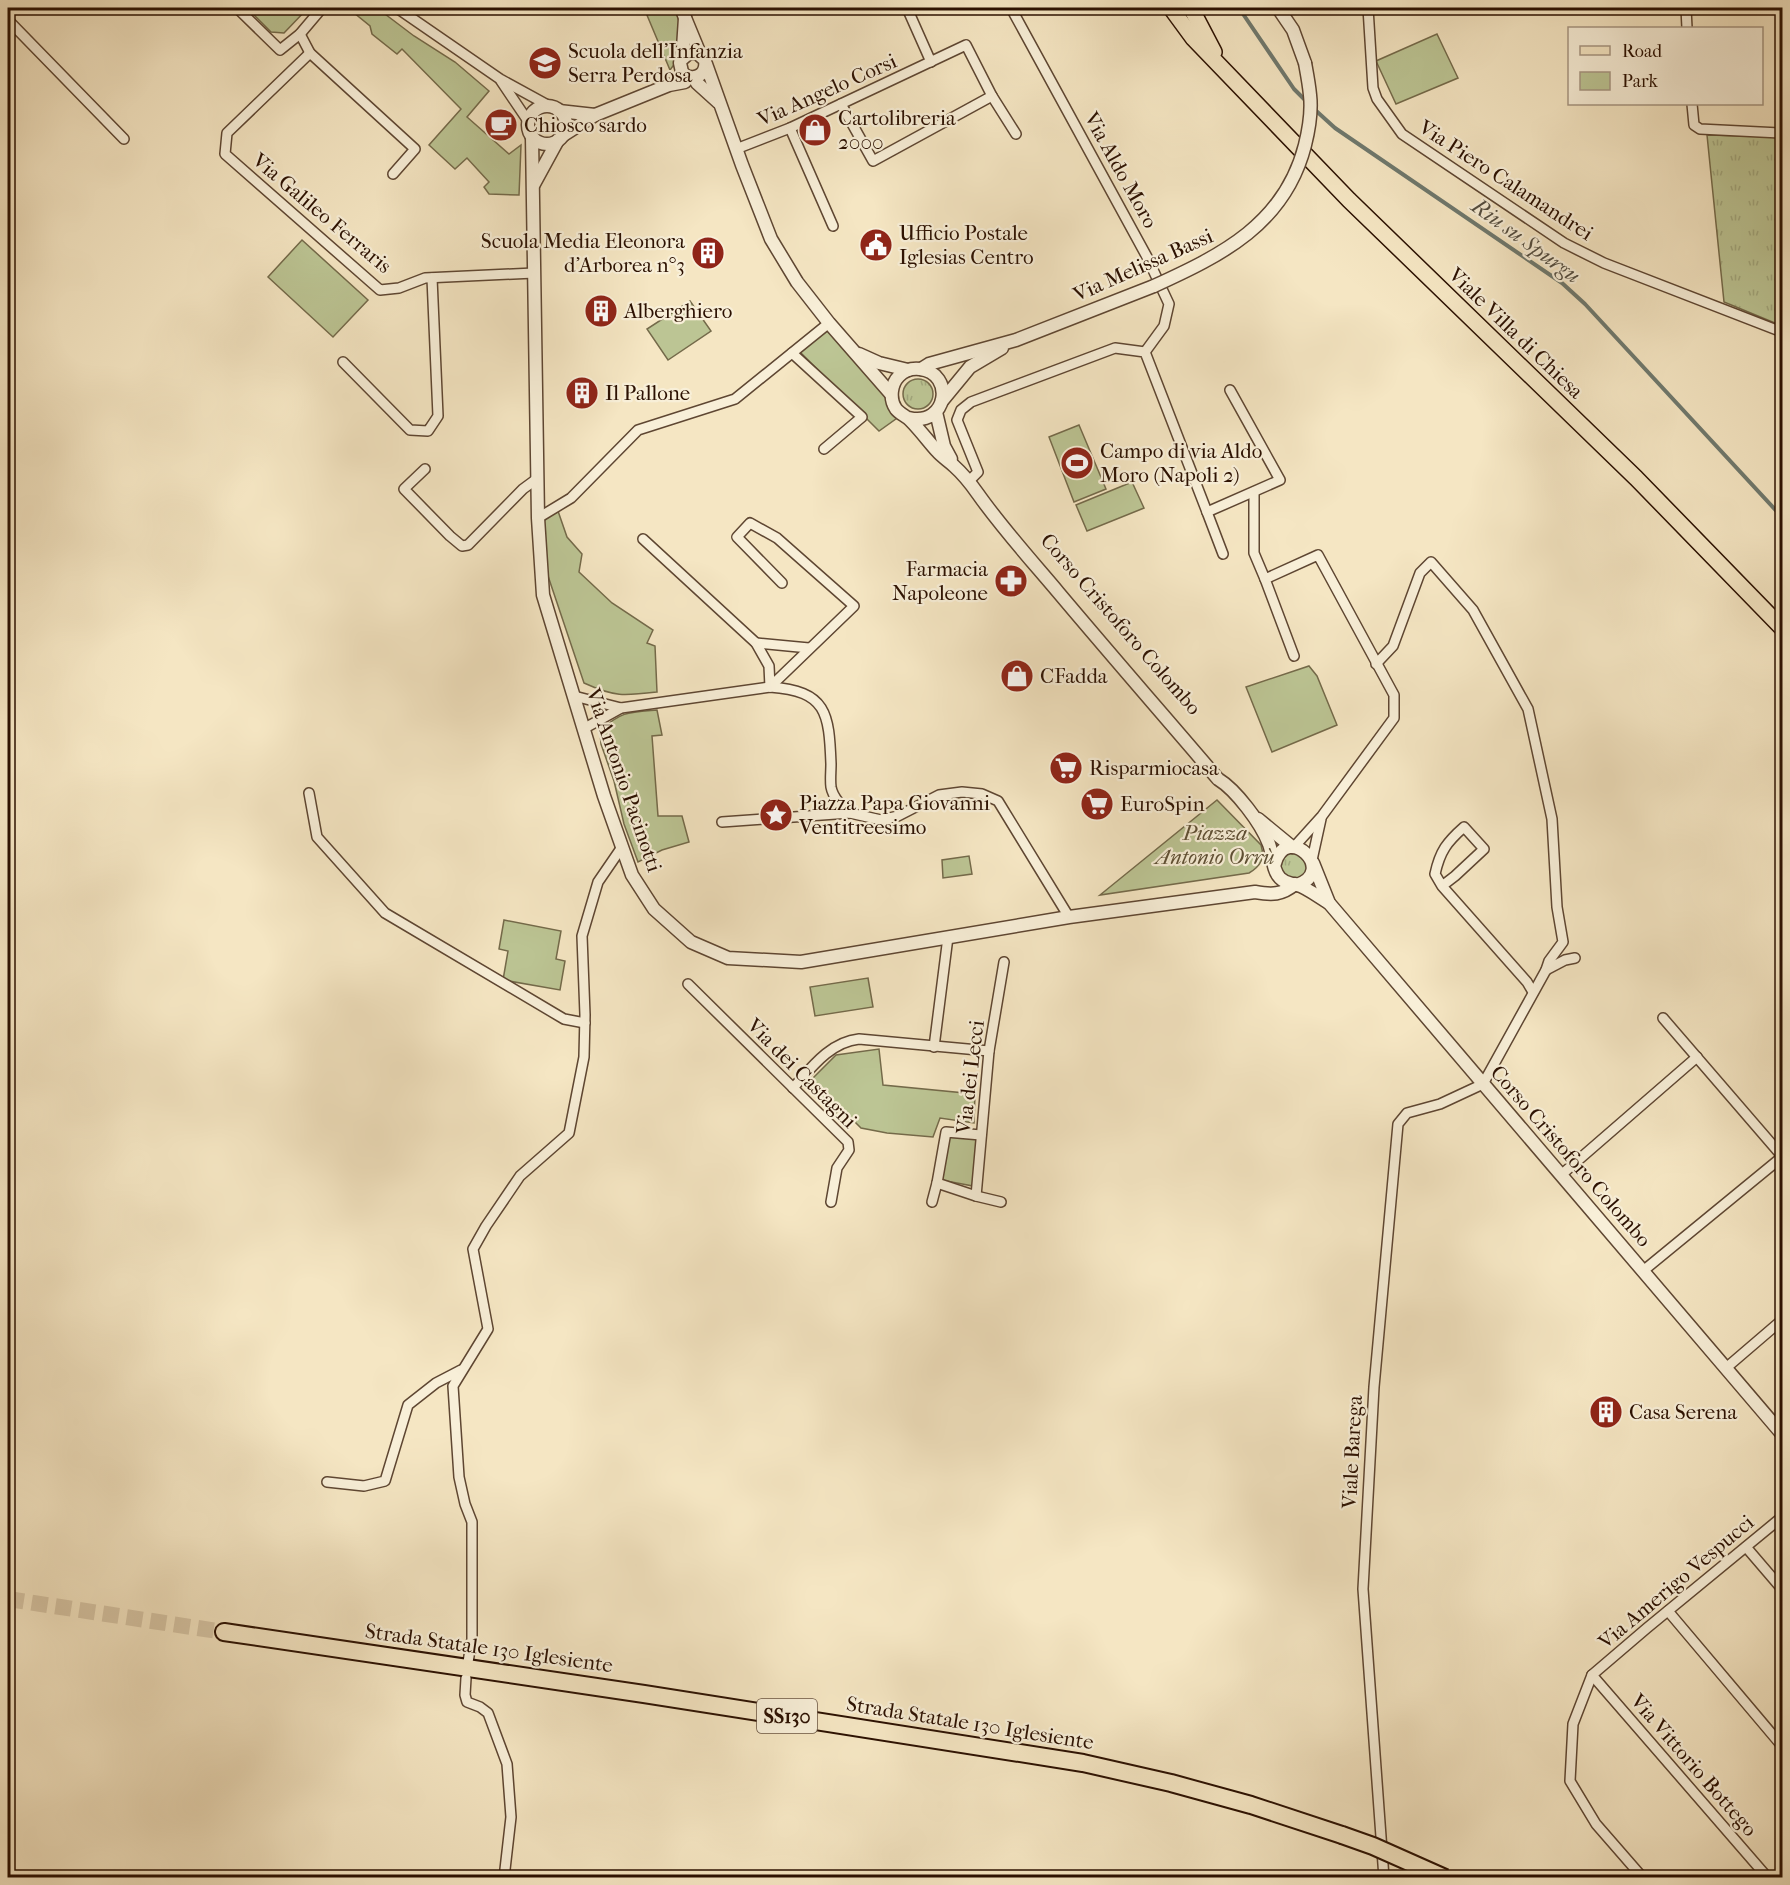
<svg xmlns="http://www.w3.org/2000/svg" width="1790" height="1885" font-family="'IM FELL French Canon',serif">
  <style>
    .grass { fill: url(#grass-tufts); stroke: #746a4a; stroke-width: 1.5 }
    .park { fill: #bcc594; stroke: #746a4a; stroke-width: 1.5 }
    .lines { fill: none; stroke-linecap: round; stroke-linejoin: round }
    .stream { stroke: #6f796e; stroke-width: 4 }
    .trunk-tunnel { stroke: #d7c6a6; stroke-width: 16; stroke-dasharray: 16 8; stroke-linecap: butt }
    .minor-casing { stroke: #5e4632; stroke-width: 12 }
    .tertiary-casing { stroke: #5e4632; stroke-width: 15 }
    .primary-casing { stroke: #2b1001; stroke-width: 18 }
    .trunk-casing { stroke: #2b1001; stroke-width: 20 }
    .minor { stroke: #f8efd8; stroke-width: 9 }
    .tertiary { stroke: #f8efd8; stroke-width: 12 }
    .primary { stroke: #f5e6c3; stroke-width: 15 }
    .trunk { stroke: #f5e6c3; stroke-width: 16 }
    .tertiary-bridge-casing { stroke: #5e4632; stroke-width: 15; stroke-linecap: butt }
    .trunk-bridge-casing { stroke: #2b1001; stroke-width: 20; stroke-linecap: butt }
    .tertiary-bridge { stroke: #f8efd8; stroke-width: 12 }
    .trunk-bridge { stroke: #f5e6c3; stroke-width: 16 }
    .labels { text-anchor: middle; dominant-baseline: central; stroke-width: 4.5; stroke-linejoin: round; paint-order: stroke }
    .shield { fill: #f8efd8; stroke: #685342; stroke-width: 1.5 }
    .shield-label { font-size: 20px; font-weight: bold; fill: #2b1001 }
    .poi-label { font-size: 21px; fill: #2b1001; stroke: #f8efd8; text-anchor: start }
    .street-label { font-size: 21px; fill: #2b1001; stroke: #f8efd8 }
    .park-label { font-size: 21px; font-style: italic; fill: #5e4f34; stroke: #f8efd8 }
    .water-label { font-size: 22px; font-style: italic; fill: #534d40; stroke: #f8efd8 }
  </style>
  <defs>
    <pattern id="grass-tufts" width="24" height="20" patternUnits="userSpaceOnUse" patternTransform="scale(1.5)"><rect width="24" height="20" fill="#bcc594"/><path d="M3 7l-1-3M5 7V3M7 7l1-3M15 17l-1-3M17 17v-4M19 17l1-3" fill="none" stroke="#a2a87e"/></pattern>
  </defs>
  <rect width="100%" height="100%" fill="#f5e6c3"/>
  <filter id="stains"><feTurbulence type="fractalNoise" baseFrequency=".00333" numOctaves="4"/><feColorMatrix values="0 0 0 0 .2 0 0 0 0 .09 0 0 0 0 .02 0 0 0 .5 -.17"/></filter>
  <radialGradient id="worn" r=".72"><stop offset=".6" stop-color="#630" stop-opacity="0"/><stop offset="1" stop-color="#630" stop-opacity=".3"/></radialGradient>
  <!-- grass -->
  <g class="grass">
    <path d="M1707,135L1782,137V326L1724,302Z"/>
    <circle cx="918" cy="394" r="15"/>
    <path d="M1288,852L1300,853L1309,867L1303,878L1287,879L1279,866Z"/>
  </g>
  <!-- park -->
  <g class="park">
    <path d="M247,8H308L284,33L271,32Z"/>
    <path d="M348,8H377L414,36L455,62L489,91L467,117L509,154L521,145L519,195L489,194L484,187L489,182L467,158L455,169L429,145L461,109L402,49L397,54L372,34L370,26Z"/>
    <path d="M644,8H677L681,19L679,58L670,70Z"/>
    <path d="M1437,34L1458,78L1396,104L1376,61Z"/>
    <path d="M302,240L368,300L333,337L268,277Z"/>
    <path d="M690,301L711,331L668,360L647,329Z"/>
    <path d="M829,328L890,395L900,416L879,431L800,352Z"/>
    <path d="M1079,425L1106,489L1074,502L1049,437Z"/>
    <path d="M1132,482L1144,508L1087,531L1076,505Z"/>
    <path d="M558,511L567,537L582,554L579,572L612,603L653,630L647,643L655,646L657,692C623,696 615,697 584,683L546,570L542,520Z"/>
    <path d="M1309,666L1317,676L1337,725L1272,752L1246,687Z"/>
    <path d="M657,710L662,735L652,736L658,816H682L689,842L662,850L638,862L624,824L614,781L601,744L600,731C621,711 630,712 657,710Z"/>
    <path d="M1217,800L1261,845C1265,858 1261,866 1249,873L1100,895Z"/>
    <path d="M969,856L972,874L943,878L942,860Z"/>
    <path d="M504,920L561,931L556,959L565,961L560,990L503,980L508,951L499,949Z"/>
    <path d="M868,978L873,1007L815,1016L810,987Z"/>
    <path d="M879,1049L883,1085L975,1094L974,1123L940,1118L933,1137L887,1133L861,1128L841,1108L834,1115L807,1084L836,1055Z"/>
    <path d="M950,1135L978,1139L973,1186L941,1180Z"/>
  </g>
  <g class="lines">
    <!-- stream -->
    <g class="stream">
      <path d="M1239,8L1294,89L1308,103"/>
      <path d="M1313,108L1335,128L1562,283L1585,304L1782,517"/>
    </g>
    <!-- trunk-tunnel -->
    <path class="trunk-tunnel" d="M8,1599L224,1632"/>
    <defs>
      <g id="minor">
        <path d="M237,8L280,50L300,34L322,8"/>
        <path d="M397,8L500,79L553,108"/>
        <path d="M907,8L931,62"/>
        <path d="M1011,8L1147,257L1169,304L1164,326L1145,352"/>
        <path d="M1368,8L1373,88L1377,99L1402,134L1564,243L1604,263L1782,332"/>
        <path d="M1686,8L1687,28"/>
        <path d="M8,20L124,139"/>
        <path d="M300,34L310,53L415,149L393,174"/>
        <path d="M310,53L227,133L225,154L380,290L399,288L425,278L534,273"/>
        <path d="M501,81L528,121"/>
        <path d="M841,104L873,161L992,96"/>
        <path d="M1692,104L1694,125L1700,129L1782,133"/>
        <path d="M790,128L833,226"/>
        <path d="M736,149L790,128L966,45L992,96L1016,134"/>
        <path d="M792,353L862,417L824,449"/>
        <path d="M343,362L410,430L428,431L438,416L432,278"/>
        <path d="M425,469L404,489L450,536L462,546L468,545L523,489L538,478"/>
        <path d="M969,481L978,472L957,420L961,410L971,402L1115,348L1145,352L1207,512L1280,480L1230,390"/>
        <path d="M1254,492V553L1265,579L1318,555L1394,695V718L1322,816L1294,847"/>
        <path d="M1207,512L1223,554"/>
        <path d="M538,518L571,498L638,430L735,399L829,323"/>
        <path d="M643,539L756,643L769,666L770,687"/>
        <path d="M1265,579L1294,656"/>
        <path d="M756,643L809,648"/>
        <path d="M1376,664L1393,646L1420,573L1431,562L1473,610L1528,709L1552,819L1557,907L1563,942L1549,961L1546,970L1483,1084L1440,1104L1407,1113L1398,1124L1374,1387L1363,1589L1384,1878"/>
        <path d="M770,687L854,606L777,538L750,523L737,537L782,583"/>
        <path d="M574,696L621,708"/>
        <path d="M585,728L621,708L770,687C827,691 829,713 831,764C831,772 830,780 831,787C833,798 842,806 850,813"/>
        <path d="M309,793L317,837L385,913L564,1019L585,1023"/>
        <path d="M722,822L850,813L881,820L898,816L939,795L962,792L982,794L998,801L1069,917"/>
        <path d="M1312,860L1321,819"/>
        <path d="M1442,886L1455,876L1484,849L1464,827C1447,842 1440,851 1435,874L1442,886L1527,982L1533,992"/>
        <path d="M1546,970L1565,960L1575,958"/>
        <path d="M688,984L848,1142L849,1150L837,1168L831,1202"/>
        <path d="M1663,1018L1782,1156"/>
        <path d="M934,1047L948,937"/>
        <path d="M793,1088C811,1068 830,1042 859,1039L989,1051"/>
        <path d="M1561,1175L1697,1057"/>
        <path d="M937,1183L976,1196L1001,1202"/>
        <path d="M976,1196L989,1051L1004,962"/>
        <path d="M932,1202L937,1183L946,1132L981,1135"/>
        <path d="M1643,1271L1782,1157"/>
        <path d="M1726,1368L1782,1320"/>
        <path d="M327,1482L364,1486L385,1481L408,1405L436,1383L461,1370"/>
        <path d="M1746,1547L1782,1589"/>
        <path d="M1668,1611L1782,1746"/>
        <path d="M468,1662L472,1639V1522L465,1504L459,1477L453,1386L488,1329L473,1249L486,1226L520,1176L569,1133L584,1057L585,1015L582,936L598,882L622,847"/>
        <path d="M1592,1675L1768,1878"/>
        <path d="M466,1678L465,1695L467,1702L480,1707L488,1713L507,1764L511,1817L504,1878"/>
        <path d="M1643,1878L1596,1824L1570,1781L1573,1724L1592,1675L1647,1628L1782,1517"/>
      </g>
      <g id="tertiary">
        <path d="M681,8L700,54"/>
        <path d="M1278,8L1293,30L1305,63"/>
        <path d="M681,60L689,53H697L705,60C707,73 698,80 686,76L682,72L680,63L683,48L685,18"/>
        <path d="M706,64L742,165L771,239L797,282L829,323L891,394"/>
        <path d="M694,78L697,83L718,102"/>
        <circle cx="547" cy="125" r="19"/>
        <path d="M559,111L595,115"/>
        <path d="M562,136L595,115L669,85L685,82L688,77"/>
        <path d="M532,137L538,518L543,595L604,796L632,875L654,909L691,942L728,958L801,962L1069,917L1255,892C1272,895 1282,895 1295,884"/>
        <path d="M534,184L558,140"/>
        <path d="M859,354L879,363L908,370"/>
        <path d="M921,369L929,364L1016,340L1154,286"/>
        <path d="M942,401L970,367L1002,348"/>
        <path d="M936,412L944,446L951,459"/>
        <path d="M909,418C948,427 955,373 920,369C912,368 905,370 899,376C891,384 889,399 896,409C900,414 906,416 910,420C920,430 928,441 937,451C942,457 949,461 954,466C963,474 971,484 978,494C1002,528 1031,560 1058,592C1111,655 1165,717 1218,779C1236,790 1261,823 1269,844C1273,854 1272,870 1280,878C1286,884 1290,883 1297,885C1306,887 1320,898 1329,903"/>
        <path d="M1258,819L1292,847"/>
        <path d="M1275,863C1287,822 1338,871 1297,885"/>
        <path d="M1313,863L1329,903L1782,1434"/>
      </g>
      <g id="primary">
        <path d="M1171,8L1193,38L1349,200L1636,478L1782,628"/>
        <path d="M1191,8L1214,52"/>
      </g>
      <path id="trunk" d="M224,1632L644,1694L1083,1763L1171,1783L1251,1805L1342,1835"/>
    </defs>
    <!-- minor casing -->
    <use href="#minor" class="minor-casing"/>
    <!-- tertiary casing -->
    <use href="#tertiary" class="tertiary-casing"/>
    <!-- primary casing -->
    <use href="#primary" class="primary-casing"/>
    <!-- trunk casing -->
    <use href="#trunk" class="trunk-casing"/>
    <!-- minor -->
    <use href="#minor" class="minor"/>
    <!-- tertiary -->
    <use href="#tertiary" class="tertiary"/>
    <!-- primary -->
    <use href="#primary" class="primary"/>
    <!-- trunk -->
    <use href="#trunk" class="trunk"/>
    <defs>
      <path id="tertiary-bridge" d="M1154,286C1222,255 1285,224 1305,145C1309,129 1312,112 1310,95C1309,84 1307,74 1305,63"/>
      <path id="trunk-bridge" d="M1342,1835L1373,1846L1445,1878"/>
    </defs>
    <!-- tertiary-bridge casing -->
    <use href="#tertiary-bridge" class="tertiary-bridge-casing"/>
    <!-- trunk-bridge casing -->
    <use href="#trunk-bridge" class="trunk-bridge-casing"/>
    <!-- tertiary-bridge -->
    <use href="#tertiary-bridge" class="tertiary-bridge"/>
    <!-- trunk-bridge -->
    <use href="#trunk-bridge" class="trunk-bridge"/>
  </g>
  <!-- icons -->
  <defs>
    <symbol id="school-disc" viewBox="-11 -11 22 22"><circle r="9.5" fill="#8f2418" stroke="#f8efd8"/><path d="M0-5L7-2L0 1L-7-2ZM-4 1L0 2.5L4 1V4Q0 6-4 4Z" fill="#fff"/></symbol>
    <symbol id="cafe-disc" viewBox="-11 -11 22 22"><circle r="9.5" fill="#8f2418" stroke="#f8efd8"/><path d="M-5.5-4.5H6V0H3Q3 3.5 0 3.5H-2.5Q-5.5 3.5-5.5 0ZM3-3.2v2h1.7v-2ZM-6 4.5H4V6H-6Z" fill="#fff"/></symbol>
    <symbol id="shop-disc" viewBox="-11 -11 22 22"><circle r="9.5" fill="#8f2418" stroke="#f8efd8"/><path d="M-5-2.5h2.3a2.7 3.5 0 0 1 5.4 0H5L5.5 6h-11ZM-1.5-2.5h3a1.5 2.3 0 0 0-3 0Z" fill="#fff"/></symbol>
    <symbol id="civic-disc" viewBox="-11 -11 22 22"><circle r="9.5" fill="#8f2418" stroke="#f8efd8"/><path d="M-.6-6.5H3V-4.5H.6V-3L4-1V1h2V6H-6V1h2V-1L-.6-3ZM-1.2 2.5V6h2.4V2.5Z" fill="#fff"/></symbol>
    <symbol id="building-disc" viewBox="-11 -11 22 22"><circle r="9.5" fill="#8f2418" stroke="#f8efd8"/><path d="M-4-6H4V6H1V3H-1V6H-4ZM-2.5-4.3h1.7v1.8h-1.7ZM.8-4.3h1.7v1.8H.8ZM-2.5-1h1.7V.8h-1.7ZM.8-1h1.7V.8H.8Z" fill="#fff"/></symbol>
    <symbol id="stadium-disc" viewBox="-11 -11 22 22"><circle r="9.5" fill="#8f2418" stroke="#f8efd8"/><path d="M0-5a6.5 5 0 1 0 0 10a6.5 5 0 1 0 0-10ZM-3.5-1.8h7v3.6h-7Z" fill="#fff"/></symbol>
    <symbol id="pharmacy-disc" viewBox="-11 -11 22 22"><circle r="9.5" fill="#8f2418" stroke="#f8efd8"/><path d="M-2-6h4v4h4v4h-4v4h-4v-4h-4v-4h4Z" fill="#fff"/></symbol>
    <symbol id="supermarket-disc" viewBox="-11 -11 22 22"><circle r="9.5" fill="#8f2418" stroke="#f8efd8"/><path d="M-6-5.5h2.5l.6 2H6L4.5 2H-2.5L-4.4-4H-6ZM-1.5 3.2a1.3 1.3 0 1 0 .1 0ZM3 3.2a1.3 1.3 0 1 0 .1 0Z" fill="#fff"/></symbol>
    <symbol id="sight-disc" viewBox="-11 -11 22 22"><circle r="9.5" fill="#8f2418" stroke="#f8efd8"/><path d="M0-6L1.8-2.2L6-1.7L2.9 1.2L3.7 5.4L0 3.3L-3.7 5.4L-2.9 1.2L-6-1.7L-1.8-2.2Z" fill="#fff"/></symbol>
  </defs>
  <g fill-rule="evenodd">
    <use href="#school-disc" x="526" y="44" width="38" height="38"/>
    <use href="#cafe-disc" x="482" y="106" width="38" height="38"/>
    <use href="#shop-disc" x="796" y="111" width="38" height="38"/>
    <use href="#civic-disc" x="857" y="226" width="38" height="38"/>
    <use href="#building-disc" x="689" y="234" width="38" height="38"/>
    <use href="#building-disc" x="582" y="292" width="38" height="38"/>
    <use href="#building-disc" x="563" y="374" width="38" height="38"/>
    <use href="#stadium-disc" x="1058" y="444" width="38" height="38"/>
    <use href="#pharmacy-disc" x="992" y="562" width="38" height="38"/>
    <use href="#shop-disc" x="998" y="657" width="38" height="38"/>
    <use href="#supermarket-disc" x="1047" y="749" width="38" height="38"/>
    <use href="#supermarket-disc" x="1078" y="785" width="38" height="38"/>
    <use href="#sight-disc" x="757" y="796" width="38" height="38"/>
    <use href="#building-disc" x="1587" y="1393" width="38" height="38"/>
  </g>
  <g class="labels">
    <!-- shield labels -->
    <rect class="shield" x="757" y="1699" width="60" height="34" rx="4.5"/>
    <g class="shield-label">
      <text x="787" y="1716">SS130</text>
    </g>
    <!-- poi labels -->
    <g class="poi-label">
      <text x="568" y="51">Scuola dell'Infanzia<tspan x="568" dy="24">Serra Perdosa</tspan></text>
      <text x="838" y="118">Cartolibreria<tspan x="838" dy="24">2000</tspan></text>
      <text x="524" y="125">Chiosco sardo</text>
      <text x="899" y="233">Ufficio Postale<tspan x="899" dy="24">Iglesias Centro</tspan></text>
      <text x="685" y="241" text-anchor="end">Scuola Media Eleonora<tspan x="685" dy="24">d'Arborea n°3</tspan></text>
      <text x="624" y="311">Alberghiero</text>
      <text x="605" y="393">Il Pallone</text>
      <text x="1100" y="451">Campo di via Aldo<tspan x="1100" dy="24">Moro (Napoli 2)</tspan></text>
      <text x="988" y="569" text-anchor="end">Farmacia<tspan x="988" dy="24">Napoleone</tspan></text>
      <text x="1040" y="676">CFadda</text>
      <text x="1089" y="768">Risparmiocasa</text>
      <text x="799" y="803">Piazza Papa Giovanni<tspan x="799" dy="24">Ventitreesimo</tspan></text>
      <text x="1120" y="804">EuroSpin</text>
      <text x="1629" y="1412">Casa Serena</text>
    </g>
    <!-- street labels -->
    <g class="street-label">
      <text transform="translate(827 90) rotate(-24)">Via Angelo Corsi</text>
      <text transform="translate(1121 170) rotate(61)">Via Aldo Moro</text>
      <text transform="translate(1506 180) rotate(33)">Via Piero Calamandrei</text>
      <text transform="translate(322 213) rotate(40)">Via Galileo Ferraris</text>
      <text transform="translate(1143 265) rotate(-24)">Via Melissa Bassi</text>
      <text transform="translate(1516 333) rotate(44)">Viale Villa di Chiesa</text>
      <text transform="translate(1121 624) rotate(49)">Corso Cristoforo Colombo</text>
      <text transform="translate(624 780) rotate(71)">Via Antonio Pacinotti</text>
      <text transform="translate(802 1073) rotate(45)">Via dei Castagni</text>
      <text transform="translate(970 1077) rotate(-83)">Via dei Lecci</text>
      <text transform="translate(1571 1156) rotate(49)">Corso Cristoforo Colombo</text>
      <text transform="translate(1352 1452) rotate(-87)">Viale Barega</text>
      <text transform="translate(1676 1582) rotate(-40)">Via Amerigo Vespucci</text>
      <text transform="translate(489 1648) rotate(8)">Strada Statale 130 Iglesiente</text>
      <text transform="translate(970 1723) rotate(9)">Strada Statale 130 Iglesiente</text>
      <text transform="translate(1694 1765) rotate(49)">Via Vittorio Bottego</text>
    </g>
    <!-- park labels -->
    <g class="park-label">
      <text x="1215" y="833">Piazza<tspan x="1215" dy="24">Antonio Orrù</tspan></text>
    </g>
    <!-- water labels -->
    <g class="water-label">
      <text transform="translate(1526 241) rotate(36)">Riu su Spurgu</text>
    </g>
  </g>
  <!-- margin -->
  <rect width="1790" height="1885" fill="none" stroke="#f5e6c3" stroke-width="30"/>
  <rect x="9" y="9" width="1772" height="1867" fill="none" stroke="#2b1001" stroke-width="3"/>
  <rect x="15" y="15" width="1760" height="1855" fill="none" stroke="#2b1001" stroke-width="1.5"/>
  <!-- legend -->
  <rect x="1568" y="27" width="195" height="78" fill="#f8efd8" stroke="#a69682" stroke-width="1.5"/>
  <rect x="1580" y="46" width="30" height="9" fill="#f5e6c3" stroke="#a69682" stroke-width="1.5"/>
  <text x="1622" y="57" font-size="18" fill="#2b1001">Road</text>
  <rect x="1580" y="72" width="30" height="18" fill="#bcc594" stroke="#a69682" stroke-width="1.5"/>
  <text x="1622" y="87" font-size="18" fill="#2b1001">Park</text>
  <rect width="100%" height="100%" filter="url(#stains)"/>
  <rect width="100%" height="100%" fill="url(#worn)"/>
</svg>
